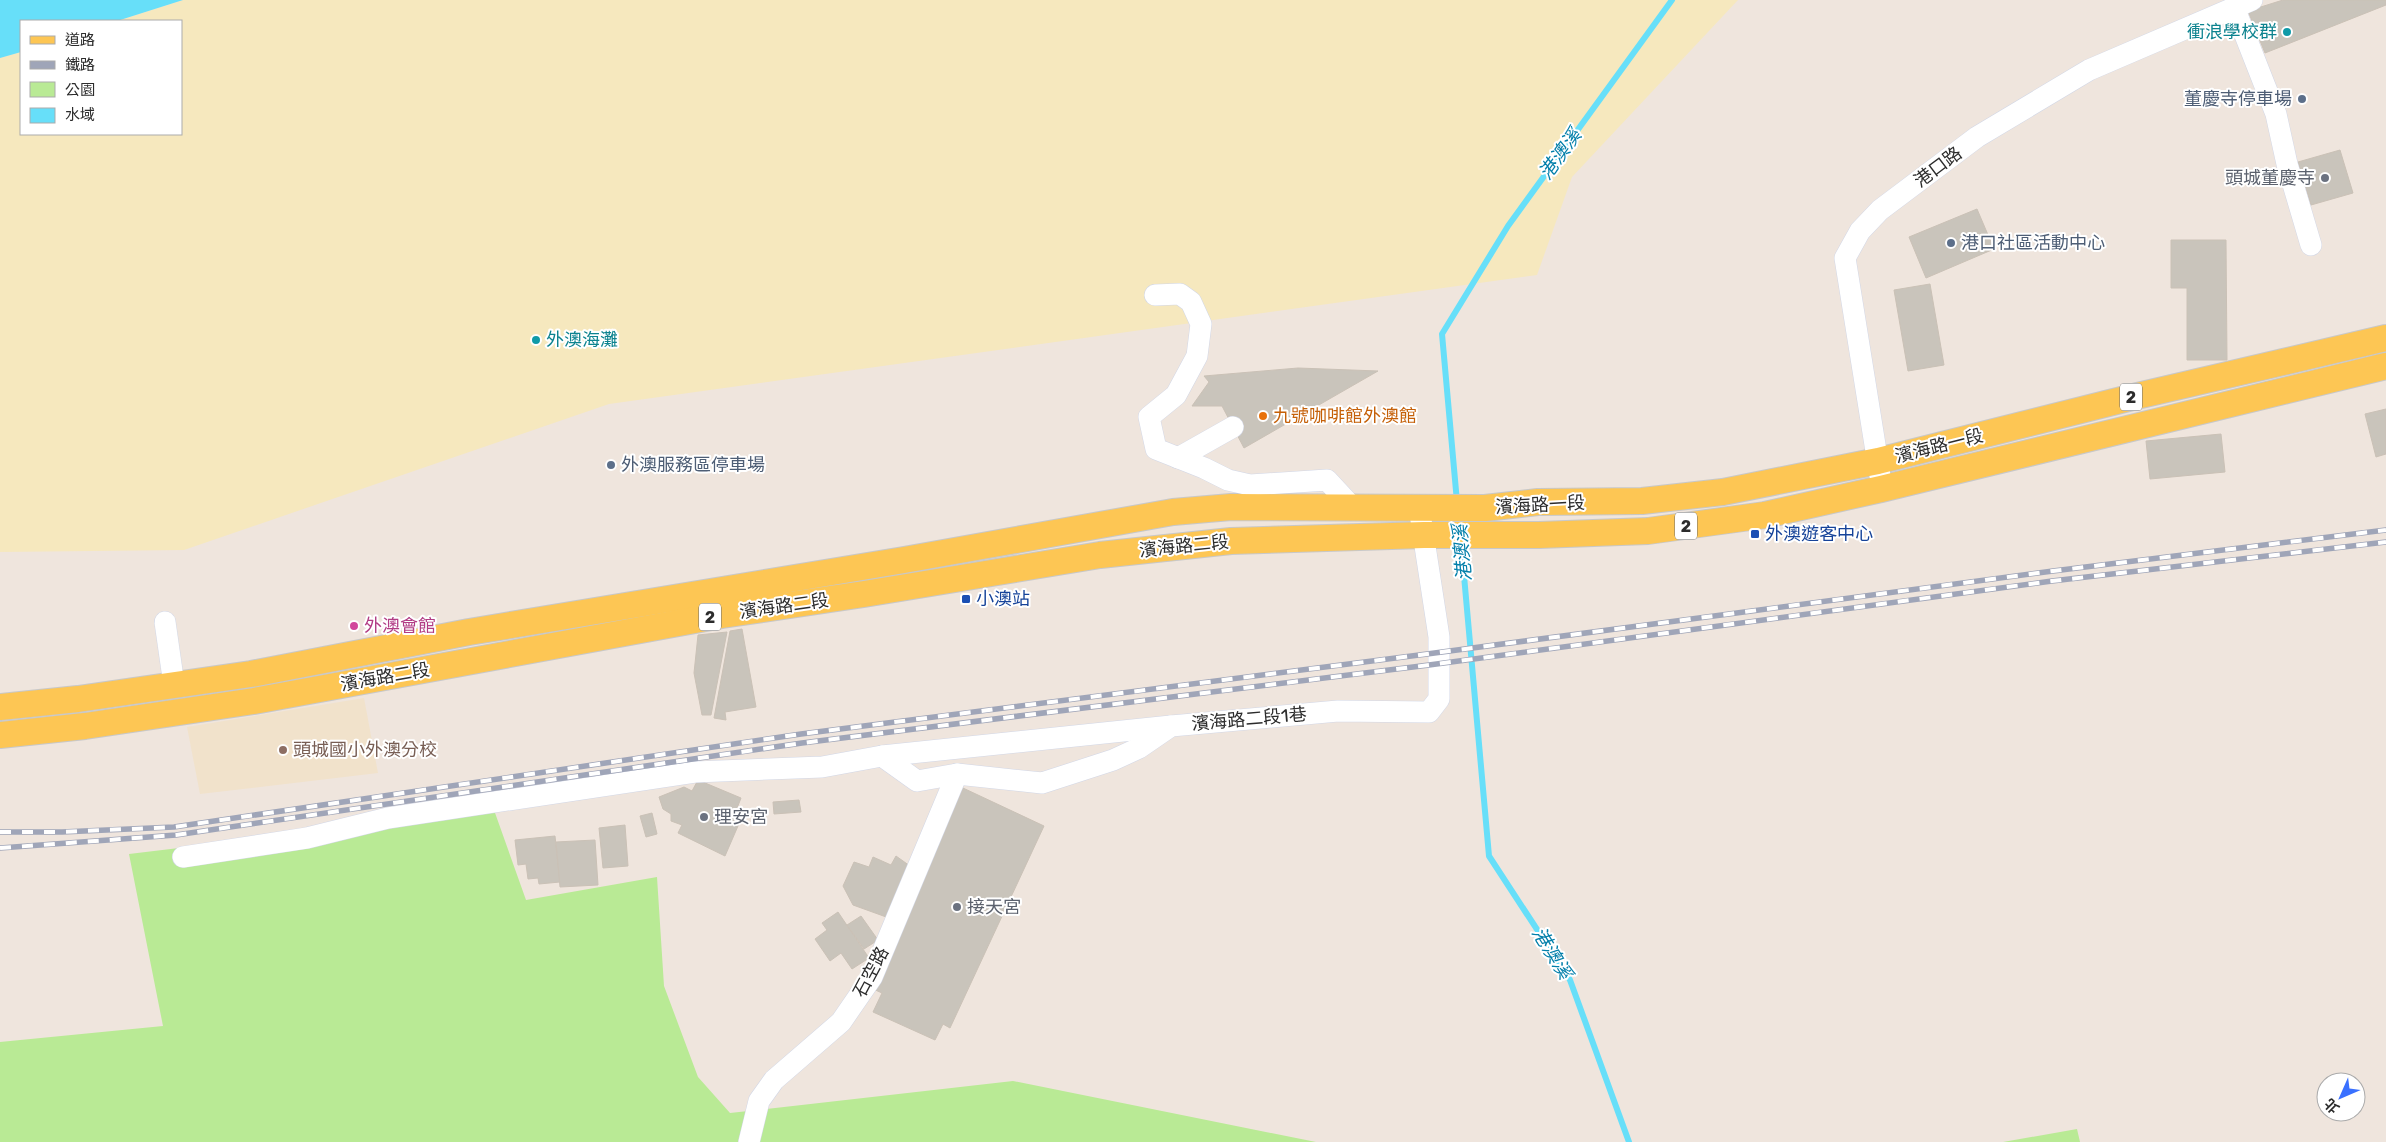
<svg xmlns="http://www.w3.org/2000/svg" width="2386" height="1142" font-family="Rubik,'Noto Sans TC',sans-serif">
  <style>
    .education { fill: #f1e2cb }
    .green { fill: #b9ea95 }
    .sand { fill: #f6e8be }
    .water { fill: #67dff9 }
    .lines { fill: none; stroke-linecap: round; stroke-linejoin: round }
    .stream { stroke: #67dff9; stroke-width: 6 }
    .building { fill: #c9c4bb; stroke: #cac1b6 }
    .minor-casing { stroke: #d2d7e6; stroke-width: 22 }
    .major-casing { stroke: #c8c8c8; stroke-width: 28 }
    .minor { stroke: #fff; stroke-width: 21 }
    .major { stroke: #fdc654; stroke-width: 26 }
    .rail-casing { stroke: #9fa5b8; stroke-width: 5.5 }
    .rail { stroke: #fff; stroke-width: 4; stroke-dasharray: 11; stroke-linecap: butt }
    .culture-dot { fill: #0f9aa8; stroke: #fff; stroke-width: 2 }
    .service-dot { fill: #5c6f8a; stroke: #fff; stroke-width: 2 }
    .worship-dot { fill: #6b7280; stroke: #fff; stroke-width: 2 }
    .food-dot { fill: #e8710a; stroke: #fff; stroke-width: 2 }
    .transit-dot { fill: #1a4fb4; stroke: #fff; stroke-width: 2 }
    .hotel-dot { fill: #d1479c; stroke: #fff; stroke-width: 2 }
    .education-dot { fill: #8d6e63; stroke: #fff; stroke-width: 2 }
    .labels { text-anchor: middle; dominant-baseline: central; stroke-width: 4; stroke-linejoin: round; paint-order: stroke }
    .shield { fill: #fff; stroke: #6b6b6b; stroke-width: 1 }
    .shield-label { font-size: 16px; font-weight: bold; fill: #2c2c2c }
    .culture-label { font-size: 18px; fill: #0d838f; stroke: #fff; text-anchor: end }
    .service-label { font-size: 18px; fill: #4e5e75; stroke: #fff; text-anchor: start }
    .street-label { font-size: 18px; fill: #2c2c2c; stroke: #fff }
    .worship-label { font-size: 18px; fill: #5b616d; stroke: #fff; text-anchor: start }
    .food-label { font-size: 18px; fill: #c56008; stroke: #fff; text-anchor: start }
    .transit-label { font-size: 18px; fill: #164399; stroke: #fff; text-anchor: start }
    .hotel-label { font-size: 18px; fill: #b23c85; stroke: #fff; text-anchor: start }
    .education-label { font-size: 18px; fill: #785e54; stroke: #fff; text-anchor: start }
    .water-label { font-size: 19px; font-style: italic; fill: #027faa; stroke: #fff }
  </style>
  <rect width="100%" height="100%" fill="#efe5dd"/>
  <!-- education -->
  <path class="education" d="M364,698L378,773L200,794L187,727Z"/>
  <!-- green -->
  <g class="green">
    <path d="M494,810L526,900L657,877L664,986L698,1077L730,1113L1013,1081L1316,1142H0V1042L163,1026L129,854Z"/>
    <path d="M2077,1129L2080,1142H2003Z"/>
  </g>
  <!-- sand -->
  <path class="sand" d="M183,0H1738L1572,177L1537,275L609,404L184,550L0,552V58L21,52V134H181V21H117Z"/>
  <!-- water -->
  <path class="water" d="M0,0H183L117,21H21V52L0,58Z"/>
  <g class="lines">
    <!-- stream -->
    <g class="stream">
      <path d="M1457,502L1442,334L1508,226L1672,0"/>
      <path d="M1461,542L1489,856L1570,980L1629,1142"/>
    </g>
  </g>
  <!-- building -->
  <g class="building">
    <path d="M2283,0H2386V5L2265,53L2248,11Z"/>
    <path d="M2340,150L2353,193L2311,205L2298,162Z"/>
    <path d="M1977,209L1994,249L1926,278L1909,237Z"/>
    <path d="M2171,240H2226L2227,360H2187V288H2171Z"/>
    <path d="M1930,284L1944,365L1908,371L1894,290Z"/>
    <path d="M1298,368L1378,371L1244,448L1222,406H1192L1209,382L1204,376Z"/>
    <path d="M2386,409V454L2376,457L2365,414Z"/>
    <path d="M2221,434L2225,472L2150,479L2146,441Z"/>
    <path d="M742,629L756,707L725,712L726,720L714,718L730,631Z"/>
    <path d="M727,632L711,715H702L694,673L698,635Z"/>
    <path d="M698,780L741,798L734,816L741,819L725,856L678,833L682,825L671,821V814L663,809L659,797L684,787L692,791Z"/>
    <path d="M963,788L1044,826L950,1028L943,1024L935,1040L873,1012L882,993L871,988Z"/>
    <path d="M799,800L801,812L774,814L773,802Z"/>
    <path d="M652,813L657,834L646,837L640,816Z"/>
    <path d="M625,825L628,866L603,868L599,828Z"/>
    <path d="M555,836L560,882L539,884L538,878L528,879L526,864L518,865L515,840Z"/>
    <path d="M595,840L598,885L560,887L556,842Z"/>
    <path d="M896,856L910,866L889,918L853,905L843,886L854,862L869,867L873,857L891,865Z"/>
    <path d="M838,912L869,958L852,969L841,953L830,961L815,939L827,930L822,923Z"/>
    <path d="M861,916L878,940L864,949L847,925Z"/>
  </g>
  <g class="lines">
    <defs>
      <g id="minor">
        <path d="M2234,7L2276,114L2287,164L2311,245"/>
        <path d="M1155,295L1180,294L1191,302L1201,324L1197,356L1176,395L1149,417L1156,449L1204,468L1228,480L1250,485L1327,480L1353,508"/>
        <path d="M1178,458L1233,427"/>
        <path d="M1880,476L1845,258L1860,231L1880,210L1977,137L2089,70L2252,0"/>
        <path d="M165,622L174,685"/>
        <path d="M882,756L917,781L957,774L1042,783L1113,760L1139,748L1171,726L1338,711L1429,712L1439,699V637L1419,507"/>
        <path d="M183,857L307,838L388,818L695,772L822,767L882,756L1171,726"/>
        <path d="M749,1142L759,1101L774,1080L841,1022L872,977L957,774"/>
      </g>
      <g id="major">
        <path d="M0,707L78,699L251,674L469,632L904,560L1173,512L1231,507L1485,508L1538,502L1642,501L1723,492L1878,461L2137,396L2386,338"/>
        <path d="M0,735L85,726L254,701L722,615L864,594L1100,555L1231,541L1424,535H1539L1648,531L1765,515L1881,489L2386,366"/>
      </g>
    </defs>
    <!-- minor casing -->
    <use href="#minor" class="minor-casing"/>
    <!-- major casing -->
    <use href="#major" class="major-casing"/>
    <!-- minor -->
    <use href="#minor" class="minor"/>
    <!-- major -->
    <use href="#major" class="major"/>
    <defs>
      <g id="rail">
        <path d="M0,832H62L174,827L801,734L1427,654L2053,571L2386,530"/>
        <path d="M0,848L176,835L802,743L1429,665L2052,581L2386,542"/>
      </g>
    </defs>
    <!-- rail casing -->
    <use href="#rail" class="rail-casing"/>
    <!-- rail -->
    <use href="#rail" class="rail"/>
  </g>
  <!-- markers -->
  <g class="culture-dot">
    <circle cx="2287" cy="32" r="5"/>
    <circle cx="536" cy="340" r="5"/>
  </g>
  <g class="service-dot">
    <circle cx="2302" cy="99" r="5"/>
    <circle cx="1951" cy="243" r="5"/>
    <circle cx="611" cy="465" r="5"/>
  </g>
  <g class="worship-dot">
    <circle cx="2325" cy="178" r="5"/>
    <circle cx="704" cy="817" r="5"/>
    <circle cx="957" cy="907" r="5"/>
  </g>
  <circle class="food-dot" cx="1263" cy="416" r="5"/>
  <g class="transit-dot">
    <rect x="1750" y="529" width="10" height="10" rx="2.5"/>
    <rect x="961" y="594" width="10" height="10" rx="2.5"/>
  </g>
  <circle class="hotel-dot" cx="354" cy="626" r="5"/>
  <circle class="education-dot" cx="283" cy="750" r="5"/>
  <g class="labels">
    <!-- shield labels -->
    <g class="shield">
      <rect x="2120" y="383.5" width="22" height="27" rx="4"/>
      <rect x="1675" y="512.5" width="22" height="27" rx="4"/>
      <rect x="699" y="603.5" width="22" height="27" rx="4"/>
    </g>
    <g class="shield-label">
      <text x="2131" y="397">2</text>
      <text x="1686" y="526">2</text>
      <text x="710" y="617">2</text>
    </g>
    <!-- culture labels -->
    <g class="culture-label">
      <text x="2277" y="32">衝浪學校群</text>
      <text x="546" y="340" text-anchor="start">外澳海灘</text>
    </g>
    <!-- service labels -->
    <g class="service-label">
      <text x="2292" y="99" text-anchor="end">董慶寺停車場</text>
      <text x="1961" y="243">港口社區活動中心</text>
      <text x="621" y="465">外澳服務區停車場</text>
    </g>
    <!-- street labels -->
    <g class="street-label">
      <text transform="translate(1938 167) rotate(-37)">港口路</text>
      <text transform="translate(1939 446) rotate(-14)">濱海路一段</text>
      <text transform="translate(1540 505) rotate(-3)">濱海路一段</text>
      <text transform="translate(1184 546) rotate(-6)">濱海路二段</text>
      <text transform="translate(784 606) rotate(-8)">濱海路二段</text>
      <text transform="translate(385 677) rotate(-10)">濱海路二段</text>
      <text transform="translate(1249 719) rotate(-5)">濱海路二段1巷</text>
      <text transform="translate(871 972) rotate(-62)">石空路</text>
    </g>
    <!-- worship labels -->
    <g class="worship-label">
      <text x="2315" y="178" text-anchor="end">頭城董慶寺</text>
      <text x="714" y="817">理安宮</text>
      <text x="967" y="907">接天宮</text>
    </g>
    <!-- food labels -->
    <g class="food-label">
      <text x="1273" y="416">九號咖啡館外澳館</text>
    </g>
    <!-- transit labels -->
    <g class="transit-label">
      <text x="1765" y="534">外澳遊客中心</text>
      <text x="976" y="599">小澳站</text>
    </g>
    <!-- hotel labels -->
    <g class="hotel-label">
      <text x="364" y="626">外澳會館</text>
    </g>
    <!-- education labels -->
    <g class="education-label">
      <text x="293" y="750">頭城國小外澳分校</text>
    </g>
    <!-- water labels -->
    <g class="water-label">
      <text transform="translate(1560 154) rotate(-54)">港澳溪</text>
      <text transform="translate(1462 553) rotate(-95)">港澳溪</text>
      <text transform="translate(1552 953) rotate(58)">港澳溪</text>
    </g>
  </g>
  <!-- legend -->
  <rect x="20" y="20" width="162" height="115" fill="#ffffff" stroke="#ababab"/>
  <rect x="30" y="36" width="25" height="8" fill="#fdc654" stroke="#ababab"/>
  <text x="65" y="45" font-size="15" fill="#2c2c2c">道路</text>
  <rect x="30" y="61" width="25" height="8" fill="#9fa5b8" stroke="#ababab"/>
  <text x="65" y="70" font-size="15" fill="#2c2c2c">鐵路</text>
  <rect x="30" y="82" width="25" height="15" fill="#b9ea95" stroke="#ababab"/>
  <text x="65" y="95" font-size="15" fill="#2c2c2c">公園</text>
  <rect x="30" y="108" width="25" height="15" fill="#67dff9" stroke="#ababab"/>
  <text x="65" y="120" font-size="15" fill="#2c2c2c">水域</text>
  <!-- north arrow -->
  <g transform="translate(2341 1097) rotate(225)"><circle r="24" fill="#ffffff" stroke="#ababab"/>
  <path d="M0-4L9 19L0 12L-9 19Z" fill="#3970ff"/>
  <text y="-8" font-size="14" font-weight="bold" text-anchor="middle" fill="#2c2c2c">北</text>
  </g>
</svg>
